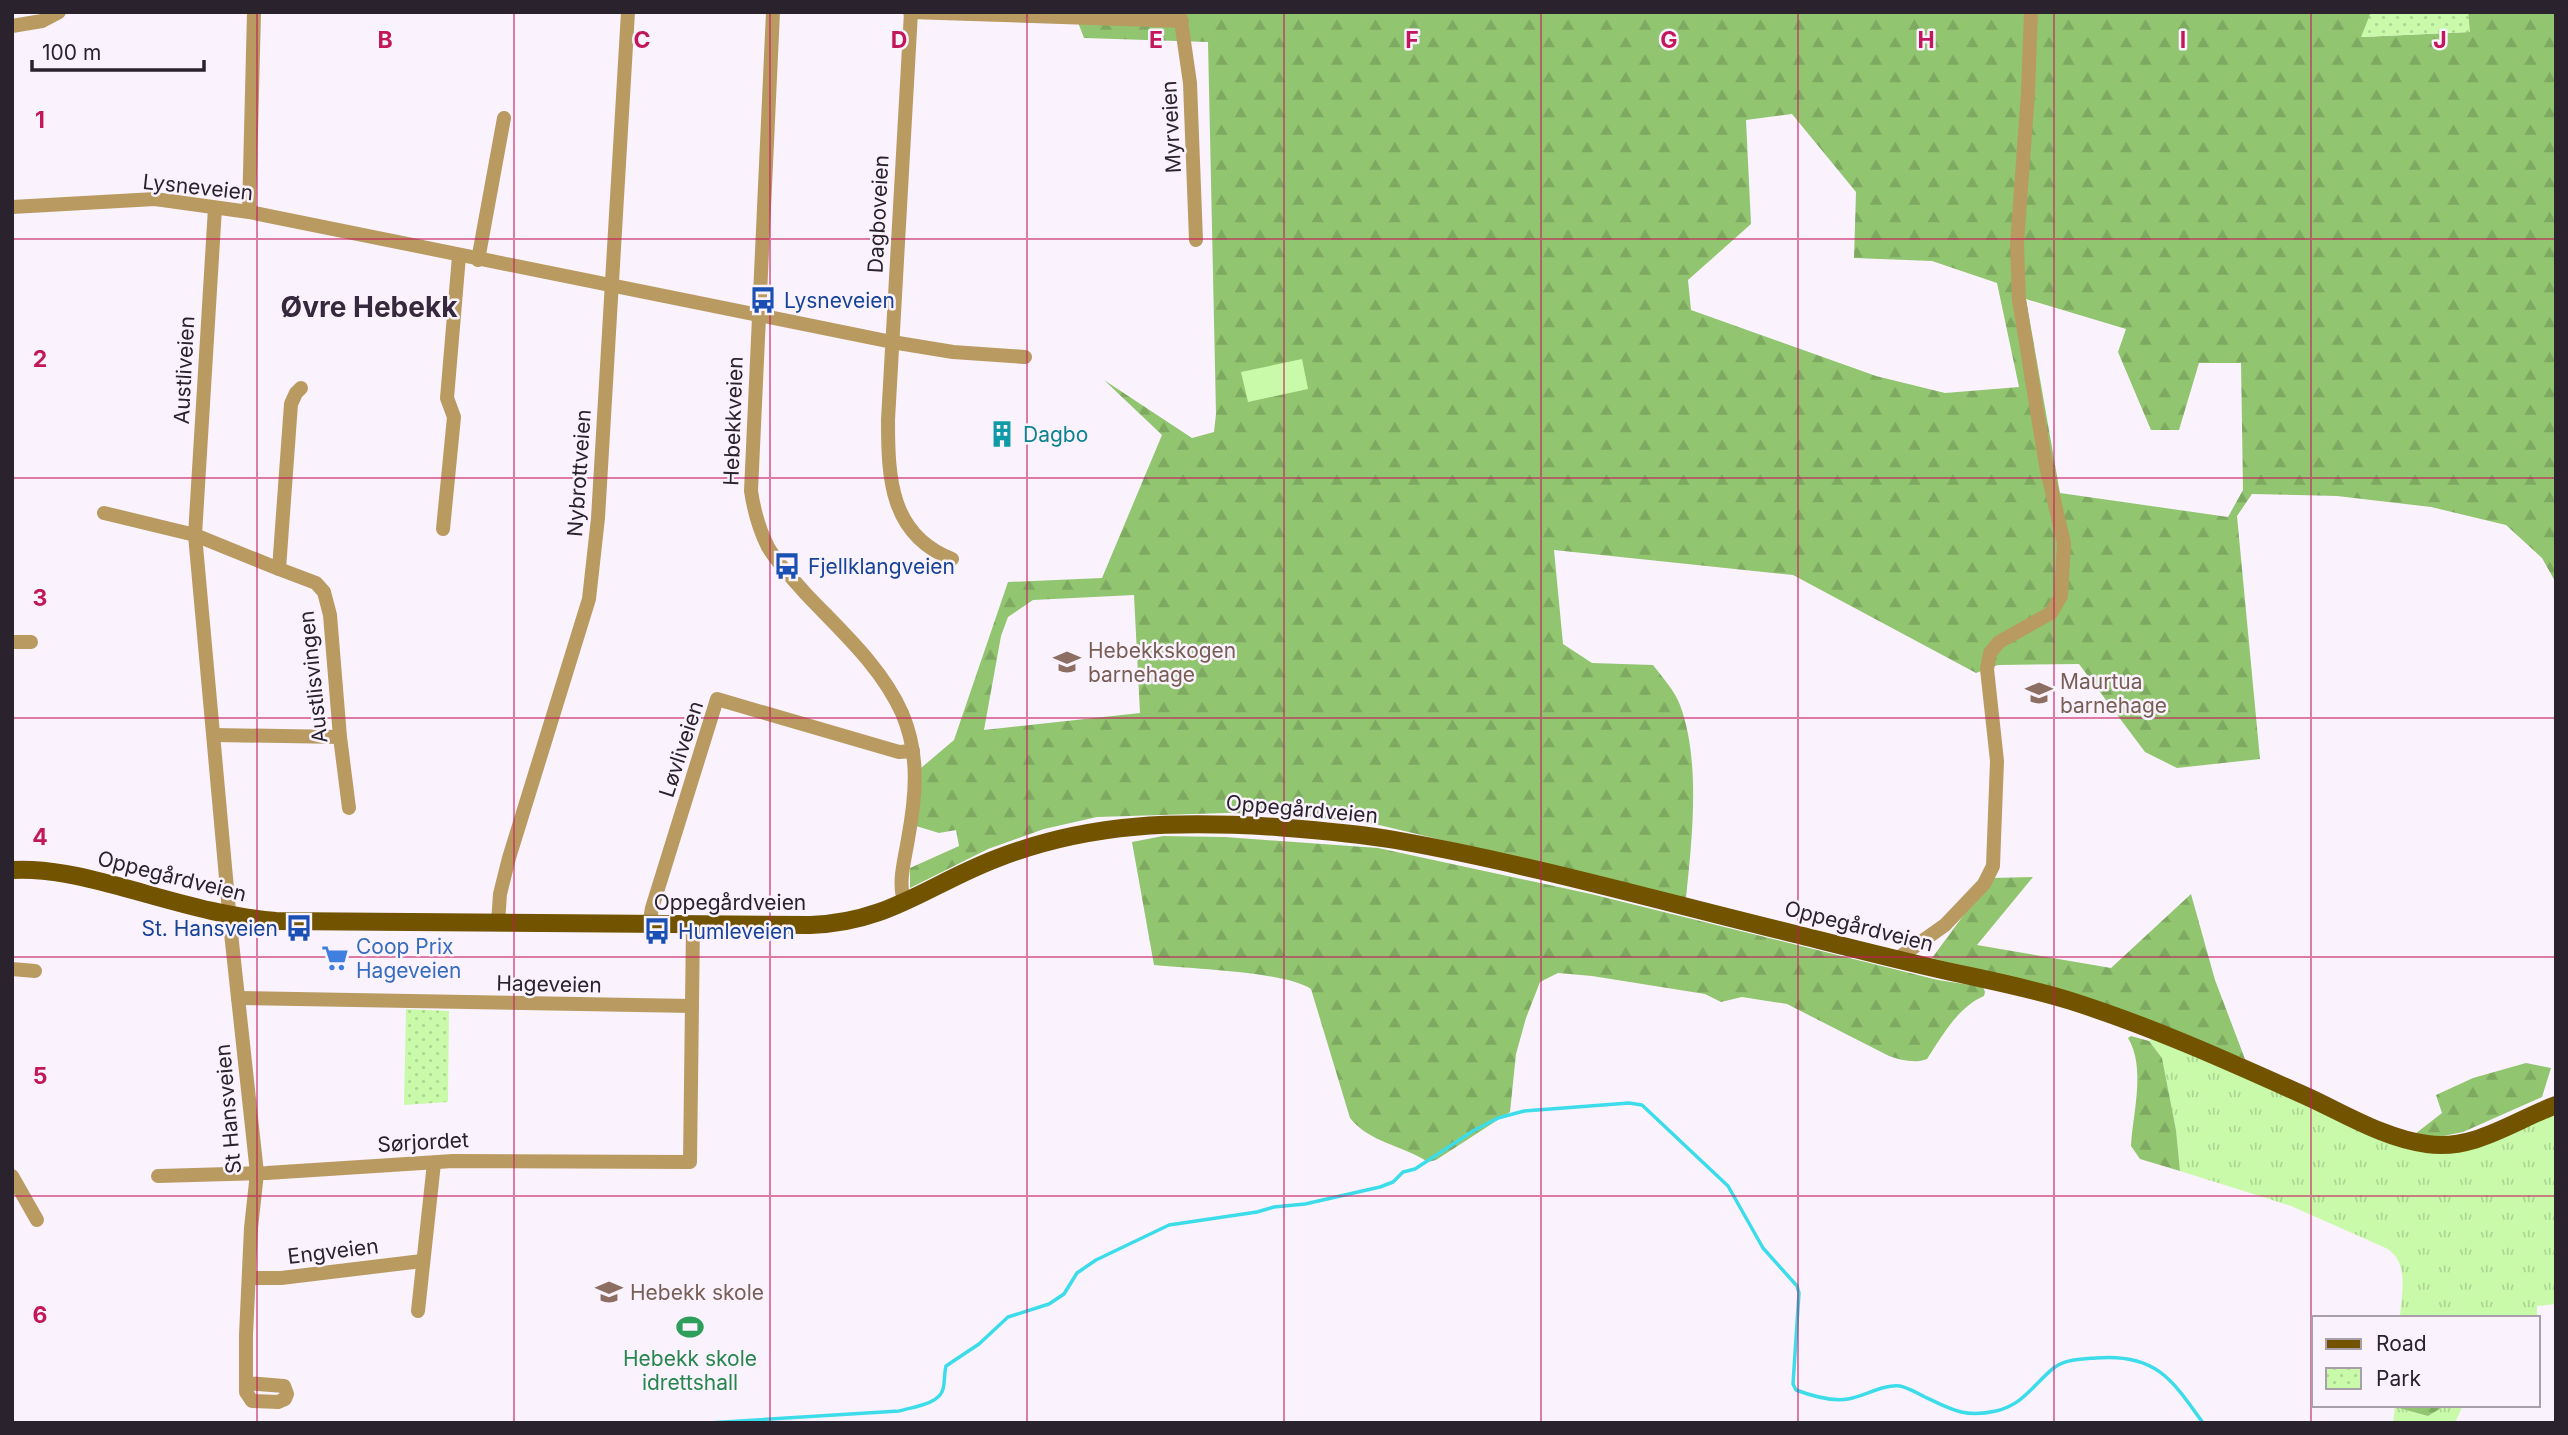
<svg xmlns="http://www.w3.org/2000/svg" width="2568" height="1435" font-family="Inter,sans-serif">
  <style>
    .grass { fill: url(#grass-tufts) }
    .forest { fill: url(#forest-firs); fill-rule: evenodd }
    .park { fill: url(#park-dots) }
    .pitch { fill: #c9faaa }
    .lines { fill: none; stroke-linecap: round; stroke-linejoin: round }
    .stream { stroke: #3ddceb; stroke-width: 3.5 }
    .minor { stroke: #b99b61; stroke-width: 14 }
    .major { stroke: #725400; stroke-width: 18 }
    .grid { fill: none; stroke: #c2185b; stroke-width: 2; stroke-opacity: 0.55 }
    .labels { text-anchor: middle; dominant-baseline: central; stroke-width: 5; stroke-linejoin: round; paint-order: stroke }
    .street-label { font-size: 21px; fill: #2a232d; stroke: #faf3fe }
    .transit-label { font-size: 21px; fill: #164399; stroke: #faf3fe; text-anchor: start }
    .culture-label { font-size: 21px; fill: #0d838f; stroke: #faf3fe; text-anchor: start }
    .education-label { font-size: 21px; fill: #785e54; stroke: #faf3fe; text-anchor: start }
    .shop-label { font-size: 21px; fill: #366cbe; stroke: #faf3fe; text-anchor: start }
    .leisure-label { font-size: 21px; fill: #27864d; stroke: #faf3fe }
    .district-label { font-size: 28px; font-weight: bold; fill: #36283d; stroke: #faf3fe }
    .grid-label { font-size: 23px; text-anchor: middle; font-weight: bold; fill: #c2185b; stroke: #faf3fe; stroke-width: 5; stroke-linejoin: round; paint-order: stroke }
  </style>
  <defs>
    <pattern id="grass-tufts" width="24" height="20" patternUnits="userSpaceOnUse" patternTransform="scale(1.75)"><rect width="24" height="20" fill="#c9faaa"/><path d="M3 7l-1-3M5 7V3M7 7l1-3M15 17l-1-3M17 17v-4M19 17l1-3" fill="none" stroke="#add693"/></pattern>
    <pattern id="forest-firs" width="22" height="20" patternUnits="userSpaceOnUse" patternTransform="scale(1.75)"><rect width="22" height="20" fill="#92c56f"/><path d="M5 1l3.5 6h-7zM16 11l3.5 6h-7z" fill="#7ea960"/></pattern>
    <pattern id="park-dots" width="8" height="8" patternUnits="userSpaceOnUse" patternTransform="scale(1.75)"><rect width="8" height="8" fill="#c9faaa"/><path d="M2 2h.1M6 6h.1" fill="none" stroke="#add693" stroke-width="1.8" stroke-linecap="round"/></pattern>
  </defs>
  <rect width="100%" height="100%" fill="#faf3fe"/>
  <!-- grass -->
  <g class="grass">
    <path d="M2156,1035L2417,1149L2556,1112V1304L2537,1306V1318H2400C2401,1294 2410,1265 2388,1249L2291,1206L2180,1171L2176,1130L2162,1058L2149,1041Z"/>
    <path d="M2446,1405H2463L2455,1423H2393L2395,1407L2428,1416Z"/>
  </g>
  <!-- forest -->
  <g class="forest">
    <path d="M1074,12H2371L2362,37L2469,32L2468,12H2556V583L2542,558L2506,525L2431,507L2337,496L2252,494L2237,516L2260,759L2177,768L2145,752L2079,664L1998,665L1976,673L1793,575L1554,550L1563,644L1592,663L1653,665C1662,677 1675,691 1680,705C1701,761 1692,840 1686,898L1379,825L1293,814L1226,813L1097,817L1044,829L988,849L910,888V868L959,846L956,830L939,833L916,826L921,768L954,740L1008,582L1102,578L1162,435L1104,380L1192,438L1214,432L1216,414L1208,42L1084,38ZM1792,114L1856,192L1854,258L1932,261L1997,283L2019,387L1945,393L1876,376L1691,310L1688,280L1751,224L1746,120ZM2026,299L2126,329L2118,352L2151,430H2179L2199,363H2241L2243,490L2228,517L2060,493ZM1134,595L1140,713L984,730L1001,636L1008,617L1033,600Z"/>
    <path d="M1163,836L1225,837L1378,848L1591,894L1938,980L1983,987L1985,992L1984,996C1958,1007 1942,1036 1927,1059C1915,1064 1901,1060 1889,1056L1787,1004L1742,997L1721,1002L1705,994L1592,976L1558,973L1540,982L1526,1018L1516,1054L1510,1112L1436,1160L1428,1162C1402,1145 1370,1143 1350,1118L1311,989C1282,971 1192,969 1154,965L1132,842Z"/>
    <path d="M2033,877L1977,945L2111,968L2191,894L2215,980L2245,1059L2125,1012L1932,958L1991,878Z"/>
    <path d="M2131,1036L2149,1041L2162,1058L2176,1130L2180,1171L2140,1159L2131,1146C2133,1112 2146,1068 2128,1038Z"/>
    <path d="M2526,1063L2551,1068L2542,1097L2463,1132L2438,1137L2415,1134L2442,1113L2436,1095L2473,1078Z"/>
    <path d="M2395,1405H2446L2428,1416L2395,1407Z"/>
  </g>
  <!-- park -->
  <g class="park">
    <path d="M2371,12H2468L2470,32L2361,37Z"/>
    <path d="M406,1009L449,1011L448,1102L404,1105Z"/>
  </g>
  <!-- pitch -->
  <path class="pitch" d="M1302,359L1308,389L1248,402L1241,372Z"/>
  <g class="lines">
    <!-- stream -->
    <path class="stream" d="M708,1423L899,1411C912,1407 940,1404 943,1389C945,1382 944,1374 946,1366L979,1344L1008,1317L1049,1304L1064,1294L1077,1273L1096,1260L1169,1225L1257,1212L1274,1207L1305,1204L1380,1187L1393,1182L1403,1172L1415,1169L1473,1131L1498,1118L1524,1111L1629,1103L1642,1105L1728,1186L1763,1248L1797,1286L1799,1293L1793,1384L1796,1390C1812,1396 1831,1402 1848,1399C1865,1396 1883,1384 1900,1386C1909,1388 1917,1393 1925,1397C1952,1410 1965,1418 1996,1411C2025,1404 2034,1383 2055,1367C2067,1359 2082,1359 2096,1358C2155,1353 2172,1379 2203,1423"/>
    <!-- minor -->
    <g class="minor">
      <path d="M773,12L751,491C754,511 759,529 768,547C778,564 792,578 805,593C840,630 881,666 902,713C920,755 916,796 908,839C905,859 897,884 905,903"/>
      <path d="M910,12L1182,21"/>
      <path d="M911,12L888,420C888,478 890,535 952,559"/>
      <path d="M1180,14L1190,83L1196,240"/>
      <path d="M12,26L42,21L59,12"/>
      <path d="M12,207L155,199L249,212L892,342L953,352L1025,357"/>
      <path d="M215,208L195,535L231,933L257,1173L251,1228L246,1335V1392L252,1401L278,1402L285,1399L287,1394L284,1386L246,1383"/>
      <path d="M249,212L254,12"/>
      <path d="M478,260L504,118"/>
      <path d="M301,388L296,393L291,404L279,569L316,583L324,592L330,615L340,737L349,808"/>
      <path d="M104,513L195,535L279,569"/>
      <path d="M443,529L454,417L447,398L459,256"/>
      <path d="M12,642H31"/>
      <path d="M215,735L340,737"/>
      <path d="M498,923L500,894L509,858L589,599L598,518L628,12"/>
      <path d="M649,925L652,908L717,699L899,752L913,751"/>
      <path d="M1897,959L1945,925L1984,884L1993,866L1997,761L1987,669L1990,653L1999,642L2051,613L2061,596L2064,543L2046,466L2019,300L2017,244L2028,92L2031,12"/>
      <path d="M12,969L35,971"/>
      <path d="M238,998L692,1006"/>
      <path d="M12,1176L37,1220"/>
      <path d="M158,1176L267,1173L453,1161L690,1162L693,925"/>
      <path d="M249,1278H281L422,1261"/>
      <path d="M418,1311L434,1163"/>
    </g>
    <!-- major -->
    <path class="major" d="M12,870C48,868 84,877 118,886C170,900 222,917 276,921L810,925C888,923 929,884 998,858C1091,822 1179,821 1277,827C1316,830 1356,833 1395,840C1530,864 1663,902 1795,934C1843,946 1890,958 1938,969C1982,979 2027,987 2071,1001C2153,1027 2230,1062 2308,1097C2345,1114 2386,1139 2427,1144C2474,1151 2513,1121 2556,1105"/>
  </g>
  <!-- grid -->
  <path class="grid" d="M257,12V1423M514,12V1423M770,12V1423M1027,12V1423M1284,12V1423M1541,12V1423M1798,12V1423M2054,12V1423M2311,12V1423M12,239H2556M12,478H2556M12,718H2556M12,957H2556M12,1196H2556"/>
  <!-- icons -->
  <defs>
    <symbol id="bus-bare" viewBox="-9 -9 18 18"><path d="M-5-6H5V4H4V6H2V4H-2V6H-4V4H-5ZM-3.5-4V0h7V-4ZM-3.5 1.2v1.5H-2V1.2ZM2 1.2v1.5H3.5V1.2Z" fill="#1a4fb4" stroke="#faf3fe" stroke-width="2.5" paint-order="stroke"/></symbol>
    <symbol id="building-bare" viewBox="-9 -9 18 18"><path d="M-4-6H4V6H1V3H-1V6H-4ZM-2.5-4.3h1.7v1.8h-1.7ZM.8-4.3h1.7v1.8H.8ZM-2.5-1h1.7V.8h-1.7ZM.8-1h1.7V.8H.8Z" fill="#0f9aa8" stroke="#faf3fe" stroke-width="2.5" paint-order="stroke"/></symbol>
    <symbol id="school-bare" viewBox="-9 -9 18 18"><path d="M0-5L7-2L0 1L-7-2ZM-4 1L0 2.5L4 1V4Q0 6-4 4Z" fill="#8d6e63" stroke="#faf3fe" stroke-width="2.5" paint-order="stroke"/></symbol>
    <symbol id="supermarket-bare" viewBox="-9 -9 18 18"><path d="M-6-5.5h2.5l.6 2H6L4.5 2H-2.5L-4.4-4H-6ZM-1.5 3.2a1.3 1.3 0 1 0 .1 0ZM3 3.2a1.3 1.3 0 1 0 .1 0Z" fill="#3f7fe0" stroke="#faf3fe" stroke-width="2.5" paint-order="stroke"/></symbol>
    <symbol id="stadium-bare" viewBox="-9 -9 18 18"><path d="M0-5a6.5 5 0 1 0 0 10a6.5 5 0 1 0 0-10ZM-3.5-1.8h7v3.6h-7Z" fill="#2e9e5b" stroke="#faf3fe" stroke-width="2.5" paint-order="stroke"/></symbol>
  </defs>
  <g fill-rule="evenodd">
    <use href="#bus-bare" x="744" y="281" width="38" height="38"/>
    <use href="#building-bare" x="983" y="415" width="38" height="38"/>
    <use href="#bus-bare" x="768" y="547" width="38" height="38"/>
    <use href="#school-bare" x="1048" y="643" width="38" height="38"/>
    <use href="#school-bare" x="2020" y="674" width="38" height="38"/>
    <use href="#bus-bare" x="280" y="909" width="38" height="38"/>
    <use href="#bus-bare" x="638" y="912" width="38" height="38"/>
    <use href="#supermarket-bare" x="316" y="939" width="38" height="38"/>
    <use href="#school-bare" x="590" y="1273" width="38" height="38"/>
    <use href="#stadium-bare" x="671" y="1308" width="38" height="38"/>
  </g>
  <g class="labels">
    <!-- street labels -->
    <g class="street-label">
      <text transform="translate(1171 127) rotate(-93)">Myrveien</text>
      <text transform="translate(198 187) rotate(6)">Lysneveien</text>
      <text transform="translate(878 214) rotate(-87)">Dagboveien</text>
      <text transform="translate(184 370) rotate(-87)">Austliveien</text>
      <text transform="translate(733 421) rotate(-88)">Hebekkveien</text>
      <text transform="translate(579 473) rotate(-86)">Nybrottveien</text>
      <text transform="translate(313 677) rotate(-96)">Austlisvingen</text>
      <text transform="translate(681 749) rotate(-72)">Løvliveien</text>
      <text transform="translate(1302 809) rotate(5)">Oppegårdveien</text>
      <text transform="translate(172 876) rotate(14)">Oppegårdveien</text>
      <text x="730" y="902">Oppegårdveien</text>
      <text transform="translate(1859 926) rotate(14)">Oppegårdveien</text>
      <text transform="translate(549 984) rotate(1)">Hageveien</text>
      <text transform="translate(228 1109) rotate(-95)">St Hansveien</text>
      <text transform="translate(423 1142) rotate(-3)">Sørjordet</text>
      <text transform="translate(333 1251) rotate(-7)">Engveien</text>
    </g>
    <!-- transit labels -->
    <g class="transit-label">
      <text x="784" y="300">Lysneveien</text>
      <text x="808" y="566">Fjellklangveien</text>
      <text x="278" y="928" text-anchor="end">St. Hansveien</text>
      <text x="678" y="931">Humleveien</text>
    </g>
    <!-- culture labels -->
    <g class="culture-label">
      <text x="1023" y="434">Dagbo</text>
    </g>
    <!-- education labels -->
    <g class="education-label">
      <text x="1088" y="650">Hebekkskogen<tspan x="1088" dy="24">barnehage</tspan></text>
      <text x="2060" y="681">Maurtua<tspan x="2060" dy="24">barnehage</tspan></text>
      <text x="630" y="1292">Hebekk skole</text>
    </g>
    <!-- shop labels -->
    <g class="shop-label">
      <text x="356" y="946">Coop Prix<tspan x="356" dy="24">Hageveien</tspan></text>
    </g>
    <!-- leisure labels -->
    <g class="leisure-label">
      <text x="690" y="1358">Hebekk skole<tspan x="690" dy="24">idrettshall</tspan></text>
    </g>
    <!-- district labels -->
    <g class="district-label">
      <text x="369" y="307">Øvre Hebekk</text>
    </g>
  </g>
  <g class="grid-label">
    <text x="385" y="48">B</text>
    <text x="642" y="48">C</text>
    <text x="899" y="48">D</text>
    <text x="1156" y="48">E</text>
    <text x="1412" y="48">F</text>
    <text x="1669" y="48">G</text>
    <text x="1926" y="48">H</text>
    <text x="2183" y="48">I</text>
    <text x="2440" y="48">J</text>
    <text x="40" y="128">1</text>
    <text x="40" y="367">2</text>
    <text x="40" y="606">3</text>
    <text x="40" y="845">4</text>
    <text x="40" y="1084">5</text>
    <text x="40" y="1323">6</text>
  </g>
  <!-- border -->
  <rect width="2568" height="1435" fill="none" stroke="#2a232d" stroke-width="28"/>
  <!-- legend -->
  <rect x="2312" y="1316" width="228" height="91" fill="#faf3fe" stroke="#a7a0aa" stroke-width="2"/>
  <rect x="2326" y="1339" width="35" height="10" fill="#725400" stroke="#a7a0aa" stroke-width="2"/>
  <text x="2376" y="1351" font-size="21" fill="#2a232d">Road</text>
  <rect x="2326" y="1368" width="35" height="21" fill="url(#park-dots)" stroke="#a7a0aa" stroke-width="2"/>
  <text x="2376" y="1386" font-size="21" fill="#2a232d">Park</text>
  <!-- scale -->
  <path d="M32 60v10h172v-10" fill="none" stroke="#2a232d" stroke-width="3.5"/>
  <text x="42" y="60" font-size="21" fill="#2a232d" stroke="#faf3fe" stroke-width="5" paint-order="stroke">100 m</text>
</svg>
